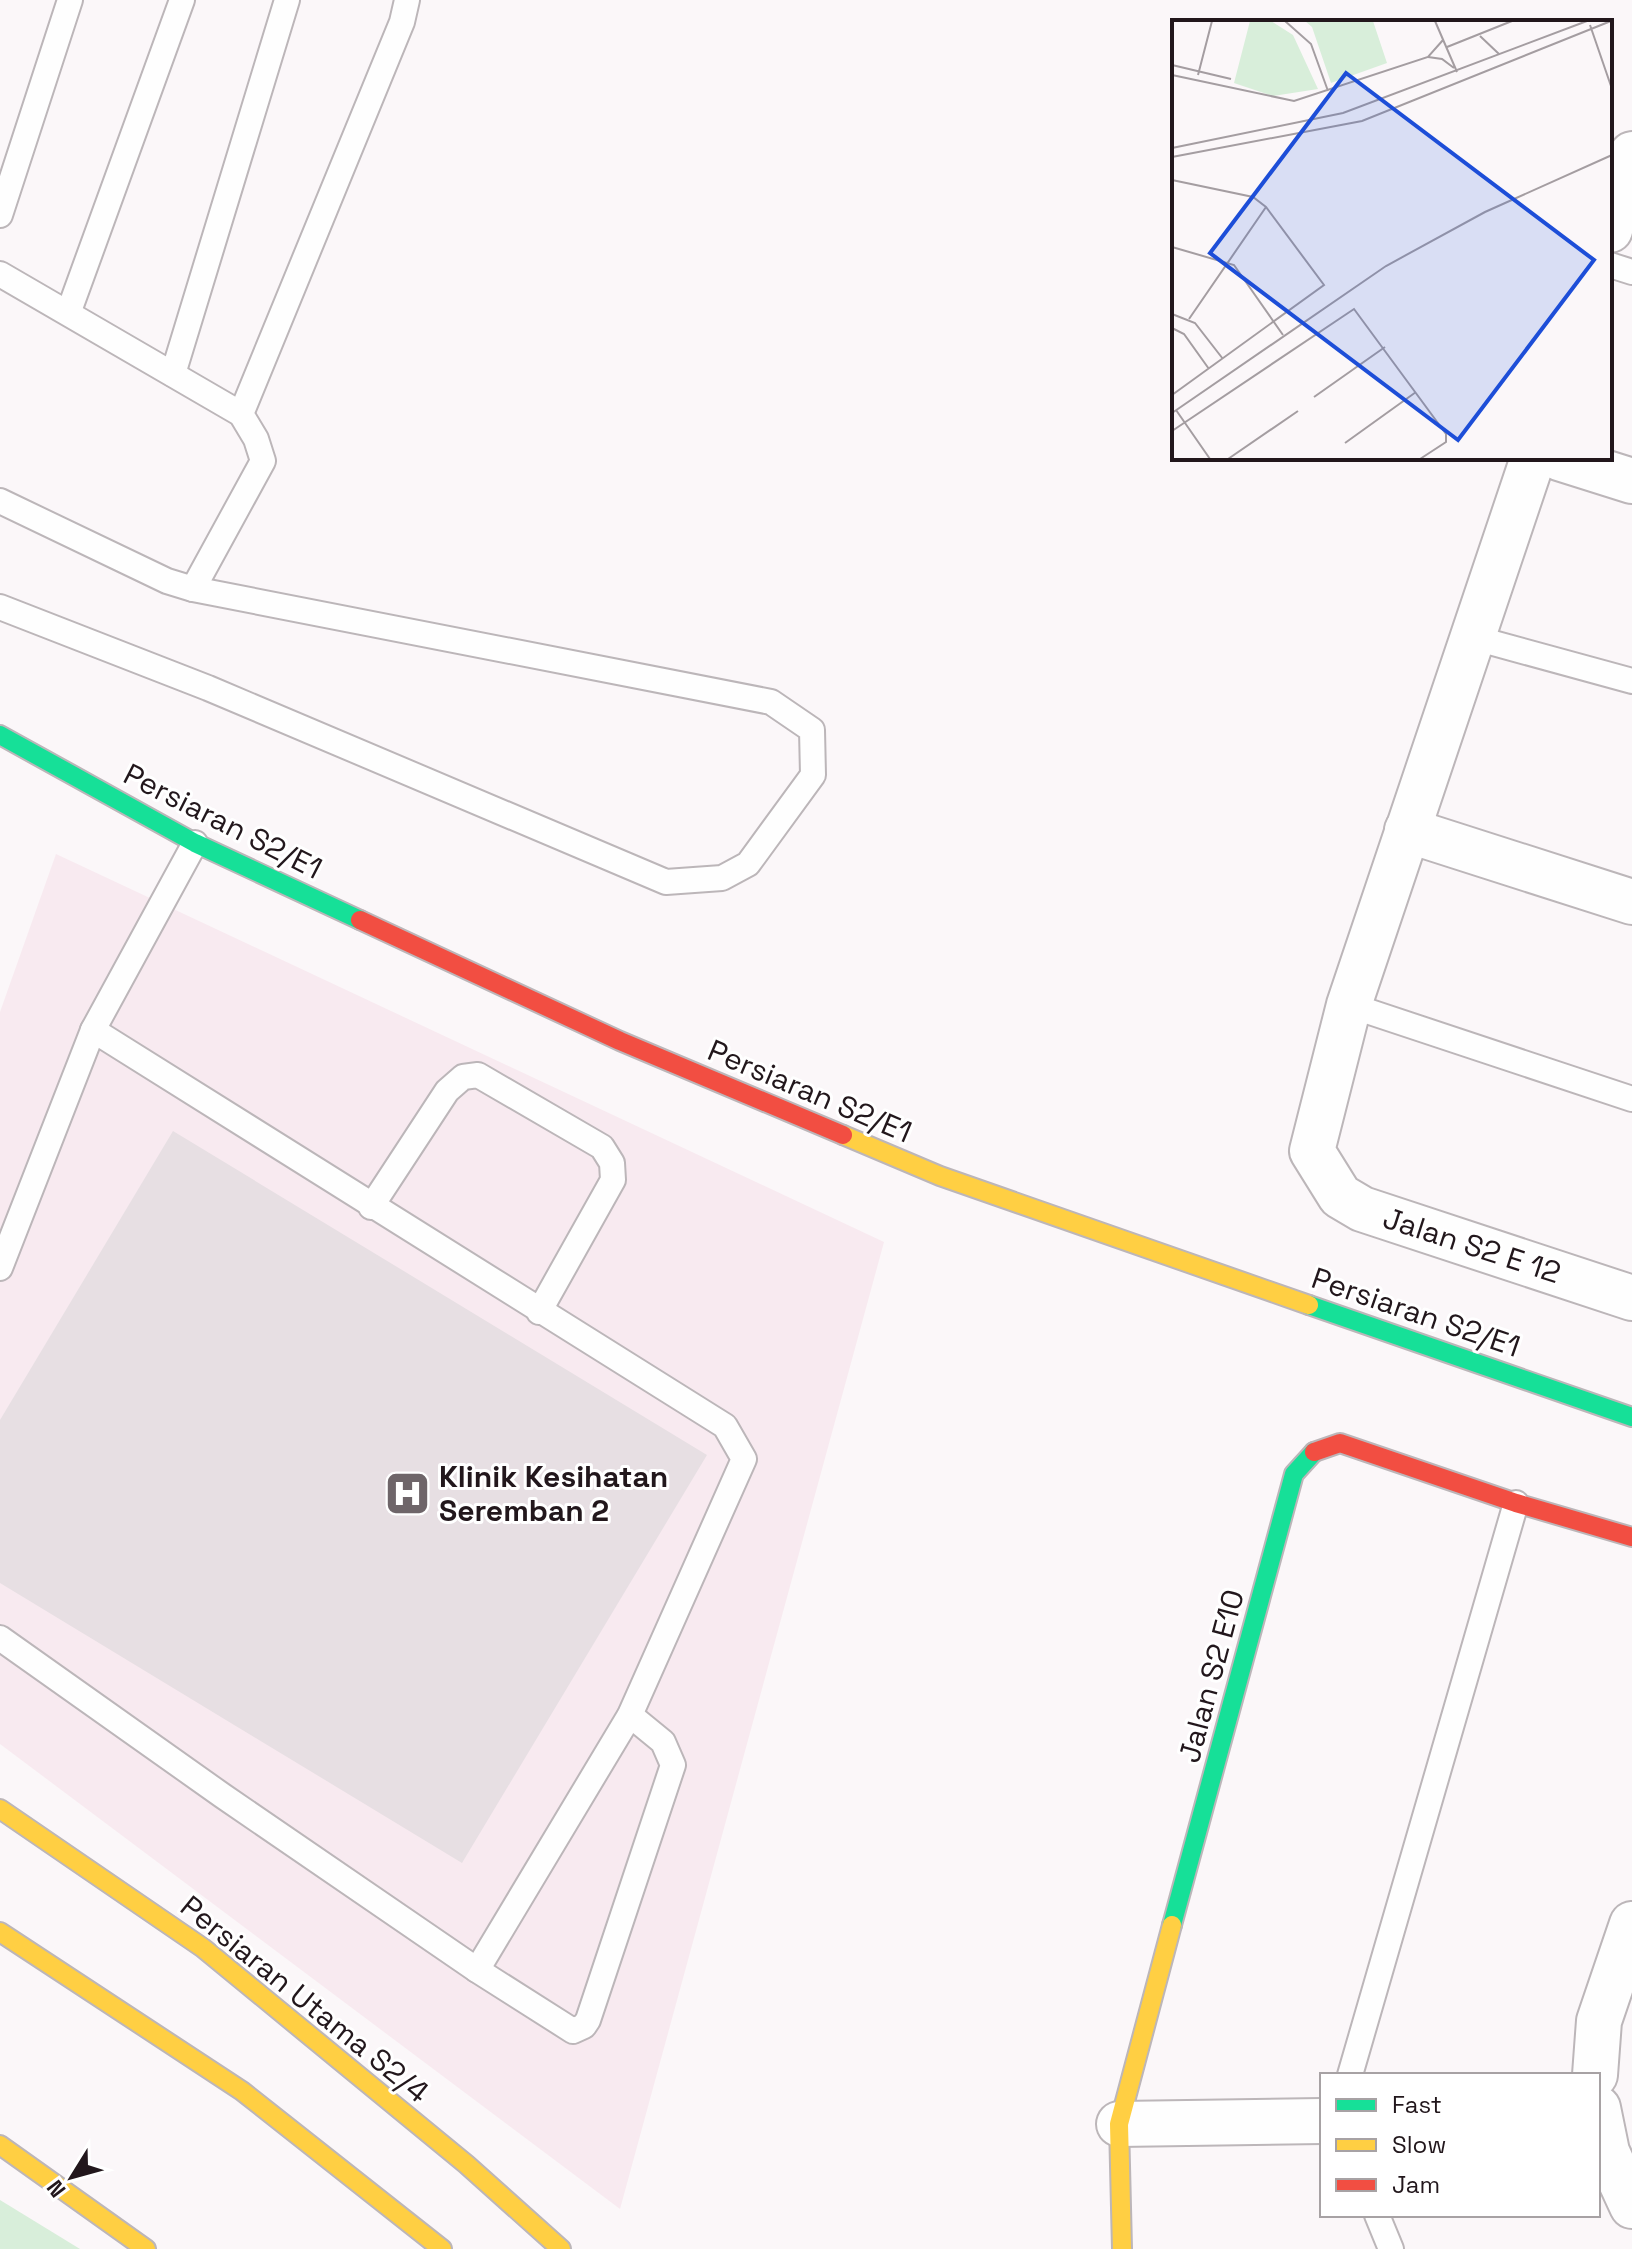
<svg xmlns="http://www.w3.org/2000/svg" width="1632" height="2249" font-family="'Space Grotesk',sans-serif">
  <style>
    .built { fill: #f8eaf0 }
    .green { fill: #d8eeda }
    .building { fill: #e7dfe3 }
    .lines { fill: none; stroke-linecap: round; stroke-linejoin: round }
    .lane-casing { stroke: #bcb6b9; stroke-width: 28 }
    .street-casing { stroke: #bcb6b9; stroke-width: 48 }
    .fast-casing { stroke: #bcb6b9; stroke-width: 22 }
    .slow-casing { stroke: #bcb6b9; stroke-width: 22 }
    .jam-casing { stroke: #bcb6b9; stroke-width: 22 }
    .lane { stroke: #fefefe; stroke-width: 24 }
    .street { stroke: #fefefe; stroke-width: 44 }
    .fast { stroke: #16e098; stroke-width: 18 }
    .slow { stroke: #ffcf43; stroke-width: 18 }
    .jam { stroke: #f24e42; stroke-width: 18 }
    .labels { text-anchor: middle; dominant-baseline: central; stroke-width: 6; stroke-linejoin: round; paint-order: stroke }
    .street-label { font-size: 30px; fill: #22171c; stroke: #fff }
    .poi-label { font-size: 30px; font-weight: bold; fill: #22171c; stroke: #fff; text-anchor: start }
    .inset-road { fill: none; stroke: #a49da1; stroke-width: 2 }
    .view { fill: #1d4ed8; fill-opacity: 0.15; stroke: #1d4ed8; stroke-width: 4 }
    .inset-edge { fill: none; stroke: #22171c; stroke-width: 4 }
  </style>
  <rect width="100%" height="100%" fill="#fbf7f9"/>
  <!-- built -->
  <path class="built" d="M56,854L884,1242L620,2209L0,1744V1012Z"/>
  <!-- green -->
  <path class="green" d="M0,2200L80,2249H0Z"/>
  <!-- building -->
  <path class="building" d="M173,1131L707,1455L462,1863L0,1583V1420Z"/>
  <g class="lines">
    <defs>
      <g id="lane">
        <path d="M0,215L70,0"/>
        <path d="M1610,265L1632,272"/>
        <path d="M0,274L241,414L256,439L263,461L193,589"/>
        <path d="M69,311L182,0"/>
        <path d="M173,374L287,0"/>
        <path d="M241,414L402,22L407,0"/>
        <path d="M0,501L167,581L193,589L771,702L812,730L813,775L748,864L722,878L666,882L208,688L0,607"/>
        <path d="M1475,638L1632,681"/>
        <path d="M1349,1005L1632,1099"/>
        <path d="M93,1030L725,1426L744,1459L630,1715L477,1970"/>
        <path d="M371,1207L447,1091L463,1077L478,1075L602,1147L612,1163L613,1180L539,1312"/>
        <path d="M0,1268L93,1030L195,843"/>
        <path d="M0,1638L223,1796L477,1970L573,2031L584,2026L588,2020L673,1765L663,1742L630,1715"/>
        <path d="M1350,2075L1516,1503"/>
        <path d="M1377,2215L1391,2249"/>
      </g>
      <g id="street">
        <path d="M1610,230L1632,154"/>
        <path d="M1533,458L1349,1005L1312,1151L1340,1196L1362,1209L1632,1298"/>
        <path d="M1559,458L1632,481"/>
        <path d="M1407,830L1632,902"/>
        <path d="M1595,2075L1599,2021L1632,1924"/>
        <path d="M1598,2108L1607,2152L1632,2206"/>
        <path d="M1119,2124L1322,2121"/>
      </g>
      <g id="fast">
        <path d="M0,735L195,843L360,920"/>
        <path d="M1309,1305L1632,1417"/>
        <path d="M1172,1925L1294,1474L1314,1452"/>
      </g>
      <g id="slow">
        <path d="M843,1135L940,1176L1309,1305"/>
        <path d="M0,1809L203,1948L466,2164L561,2249"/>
        <path d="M0,1932L242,2091L442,2249"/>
        <path d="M0,2145L146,2249"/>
        <path d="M1122,2249L1119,2124L1172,1925"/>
      </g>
      <g id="jam">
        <path d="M360,920L620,1041L843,1135"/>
        <path d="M1314,1452L1340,1443L1516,1503L1632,1537"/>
      </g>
    </defs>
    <!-- lane casing -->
    <use href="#lane" class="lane-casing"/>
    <!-- street casing -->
    <use href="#street" class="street-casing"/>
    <!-- fast casing -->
    <use href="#fast" class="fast-casing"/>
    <!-- slow casing -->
    <use href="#slow" class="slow-casing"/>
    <!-- jam casing -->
    <use href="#jam" class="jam-casing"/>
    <!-- lane -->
    <use href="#lane" class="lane"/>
    <!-- street -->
    <use href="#street" class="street"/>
    <!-- fast -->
    <use href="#fast" class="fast"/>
    <!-- slow -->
    <use href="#slow" class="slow"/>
    <!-- jam -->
    <use href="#jam" class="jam"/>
  </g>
  <!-- icons -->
  <defs>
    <symbol id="hospital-square" viewBox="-11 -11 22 22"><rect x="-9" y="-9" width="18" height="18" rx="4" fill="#6e6569" stroke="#fff"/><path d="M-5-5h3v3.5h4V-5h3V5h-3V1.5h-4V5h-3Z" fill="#fff"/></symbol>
  </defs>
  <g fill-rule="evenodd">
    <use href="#hospital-square" x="382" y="1468" width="51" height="51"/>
  </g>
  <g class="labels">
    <!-- street labels -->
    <g class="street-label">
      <text transform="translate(223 821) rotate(27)">Persiaran S2/E1</text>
      <text transform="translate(810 1091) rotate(23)">Persiaran S2/E1</text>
      <text transform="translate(1472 1245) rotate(18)">Jalan S2 E 12</text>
      <text transform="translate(1416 1312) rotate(19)">Persiaran S2/E1</text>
      <text transform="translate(1211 1676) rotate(-75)">Jalan S2 E10</text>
      <text transform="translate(305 1999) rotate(39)">Persiaran Utama S2/4</text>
    </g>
    <!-- poi labels -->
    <g class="poi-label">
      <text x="439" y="1476">Klinik Kesihatan<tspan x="439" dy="34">Seremban 2</tspan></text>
    </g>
  </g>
  <!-- overview -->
  <g transform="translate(1172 20)">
    <rect width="440" height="440" fill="#fbf7f9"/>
    <path d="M78,1H99L121,15L146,69L101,76L62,63ZM133,1H201L215,43L159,63L140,7Z" fill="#d8eeda"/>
    <path class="inset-road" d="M113,1L139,24L156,71M263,1L285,52M418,5L440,69M308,16L327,34M275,27L340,1M256,37L270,39L282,48M0,45L59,59M0,55L122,81L256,37L271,20M26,55L40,1M0,128L171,93L415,1M0,137L190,101L439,1M0,160L81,177L94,187L152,265L0,375M0,227L62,245L111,315M0,294L23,303L51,339M17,299L94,187M0,308L12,314L37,349M142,377L213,327M4,390L38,439M0,393L214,246L313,192L440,135M0,411L182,289L274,414V422L248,439M173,423L244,372M56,439L126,391"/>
    <path class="view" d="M174,53L422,240L286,420L38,233Z"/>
    <rect width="440" height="440" class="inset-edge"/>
  </g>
  <!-- legend -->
  <rect x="1320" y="2073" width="280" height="144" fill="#ffffff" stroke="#a7a2a4" stroke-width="2"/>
  <rect x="1336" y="2099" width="40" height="12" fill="#16e098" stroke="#a7a2a4" stroke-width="2"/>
  <text x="1392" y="2113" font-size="24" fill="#22171c">Fast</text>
  <rect x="1336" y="2139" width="40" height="12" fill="#ffcf43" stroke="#a7a2a4" stroke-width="2"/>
  <text x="1392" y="2153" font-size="24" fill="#22171c">Slow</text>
  <rect x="1336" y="2179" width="40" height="12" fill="#f24e42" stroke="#a7a2a4" stroke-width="2"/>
  <text x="1392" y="2193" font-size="24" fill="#22171c">Jam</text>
  <!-- north arrow -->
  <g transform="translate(72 2177) rotate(233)" stroke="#ffffff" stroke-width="6" paint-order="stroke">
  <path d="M0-6L14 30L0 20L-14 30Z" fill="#22171c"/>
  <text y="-12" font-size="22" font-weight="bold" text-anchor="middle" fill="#22171c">N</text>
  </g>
</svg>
